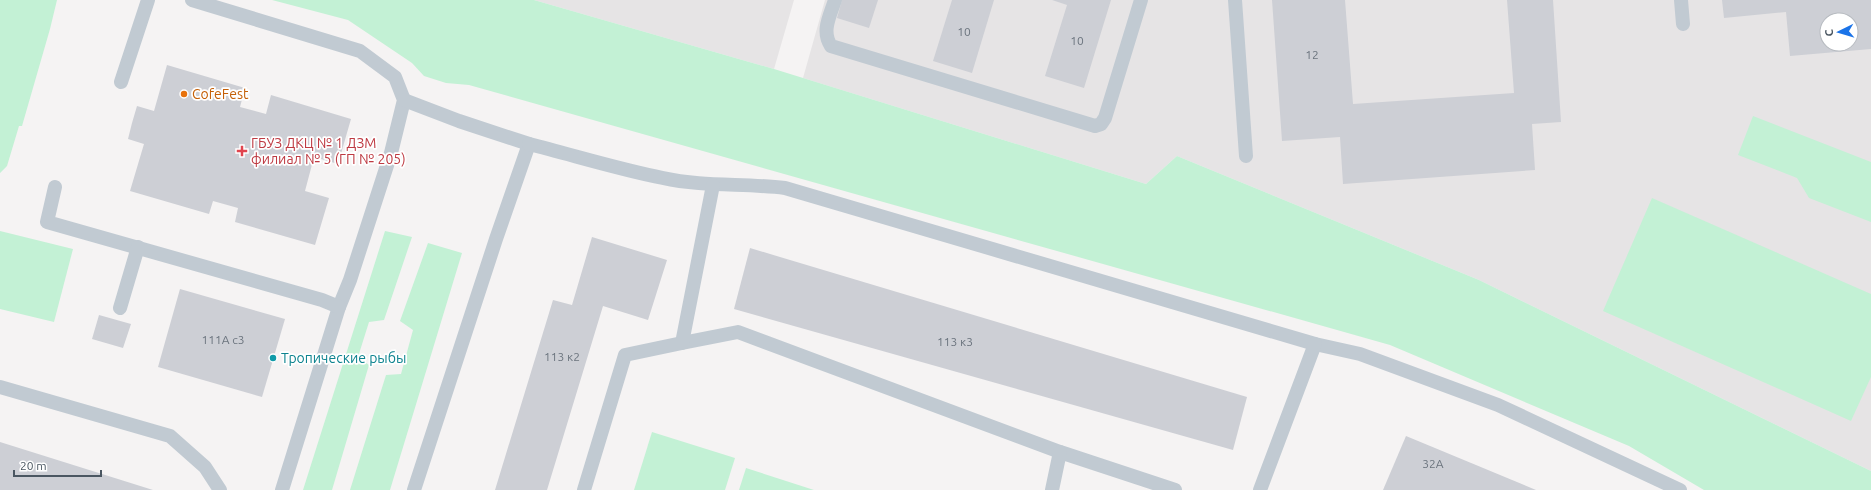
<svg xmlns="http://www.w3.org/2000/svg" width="1871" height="490" font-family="Ubuntu,sans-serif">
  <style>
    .education { fill: #e6e4e5; fill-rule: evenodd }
    .green { fill: #c3f1d5 }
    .building { fill: #cdcfd5; fill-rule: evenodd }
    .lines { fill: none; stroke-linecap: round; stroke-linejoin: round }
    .service { stroke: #c1cad2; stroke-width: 14 }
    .food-dot { fill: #e8710a; stroke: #fff; stroke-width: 1.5 }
    .health-dot { fill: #e0444e; stroke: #fff; stroke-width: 1.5 }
    .culture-dot { fill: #0f9aa8; stroke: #fff; stroke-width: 1.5 }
    .labels { text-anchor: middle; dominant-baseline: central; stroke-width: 3.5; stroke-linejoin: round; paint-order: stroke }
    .number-label { font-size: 12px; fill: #6b747e }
    .food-label { font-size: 14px; fill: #c56008; stroke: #fff; text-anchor: start }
    .health-label { font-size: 14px; fill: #be3a42; stroke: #fff; text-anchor: start }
    .culture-label { font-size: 14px; fill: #0d838f; stroke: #fff; text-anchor: start }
  </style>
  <rect width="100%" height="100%" fill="#f5f3f3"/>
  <!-- education -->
  <g class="education">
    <path d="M534,0H794L774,69Z"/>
    <path d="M825,0H1871V471L1479,280L1177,156L1146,184L803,78ZM1827,20H1851V44H1827Z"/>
  </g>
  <!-- green -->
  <g class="green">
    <path d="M0,0H57L50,29L22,126H19L7,166L0,173Z"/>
    <path d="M272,0H534L774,69L1146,184L1177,156L1479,280L1871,471V490H1704L1629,446L1390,345L469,85L446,83L424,76L412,63L348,20Z"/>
    <path d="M1753,116L1871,162V222L1809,198L1797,178L1738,155Z"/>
    <path d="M1652,198L1871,294V377L1851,421L1603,311Z"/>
    <path d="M0,231L73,249L54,322L0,309Z"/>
    <path d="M385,231L412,237L384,320L369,322L358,357L369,365L332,490H303Z"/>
    <path d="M428,243L462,253L390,490H350L386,375L401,374L413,330L400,321Z"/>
    <path d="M652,432L735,458L725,490H634Z"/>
    <path d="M746,468L814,490H739Z"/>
  </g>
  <!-- building -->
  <g class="building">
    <path d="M842,0H878L869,28L837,18Z"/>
    <path d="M952,0H994L972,73L933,61Z"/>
    <path d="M1052,0H1111L1084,88L1045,76L1067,5Z"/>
    <path d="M1272,0H1345L1353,104L1514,93L1507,0H1553L1561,122L1532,124L1535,170L1343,184L1340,137L1282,141Z"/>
    <path d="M1722,0H1871V49L1790,56L1786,12L1724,18ZM1827,20H1851V44H1827Z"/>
    <path d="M167,65L245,88L240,107L266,114L271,95L351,119L338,164L314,157L305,191L329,198L315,245L235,222L238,208L213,201L209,214L130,191L144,144L128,139L132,123L137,106L154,111Z"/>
    <path d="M592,237L667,260L648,320L603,306L547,490H495L553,300L572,305Z"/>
    <path d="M750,248L1247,397L1233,450L734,309Z"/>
    <path d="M180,289L285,319L262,397L158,367Z"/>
    <path d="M99,315L131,324L123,348L92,339Z"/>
    <path d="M1406,436L1536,490H1383Z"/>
    <path d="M0,442L153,490H0Z"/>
  </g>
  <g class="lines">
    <!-- service -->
    <g class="service">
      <path d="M192,0L360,51L395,77L404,100L391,153L350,280L339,307L282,490"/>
      <path d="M835,0C830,16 821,31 831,46L1095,126L1101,124L1105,118L1141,0"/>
      <path d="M1235,0L1246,156"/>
      <path d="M1681,0L1683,24"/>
      <path d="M121,82L148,0"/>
      <path d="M404,100L459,121L529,144L496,239L414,490"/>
      <path d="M529,144C573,155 618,169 663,178C703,187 744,183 785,188L1315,344L1360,354L1498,405L1680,490"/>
      <path d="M55,187L47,222L322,300L339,307"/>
      <path d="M120,308L138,247"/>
      <path d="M682,343L738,332L1060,452L1175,490"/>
      <path d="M0,387L170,436L205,467L220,490"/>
      <path d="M584,490L625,355L682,343L713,185"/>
      <path d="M1052,490L1060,452"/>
      <path d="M1260,490L1315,344"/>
    </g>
  </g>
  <!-- markers -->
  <circle class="food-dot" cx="184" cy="94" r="4"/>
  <path class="health-dot" d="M240 145h4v4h4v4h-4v4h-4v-4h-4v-4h4z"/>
  <circle class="culture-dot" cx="273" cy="358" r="4"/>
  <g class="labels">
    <!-- number labels -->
    <g class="number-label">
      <text x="964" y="31">10</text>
      <text x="1077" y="40">10</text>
      <text x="1312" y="54">12</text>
      <text x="223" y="339">111А с3</text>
      <text x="955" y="341">113 к3</text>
      <text x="562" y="356">113 к2</text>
      <text x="1433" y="463">32А</text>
    </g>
    <!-- food labels -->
    <g class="food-label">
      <text x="192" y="94">CofeFest</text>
    </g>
    <!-- health labels -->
    <g class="health-label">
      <text x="251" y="143">ГБУЗ ДКЦ № 1 ДЗМ<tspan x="251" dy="16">филиал № 5 (ГП № 205)</tspan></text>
    </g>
    <!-- culture labels -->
    <g class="culture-label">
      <text x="281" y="358">Тропические рыбы</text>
    </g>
  </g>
  <!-- north arrow -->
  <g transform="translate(1839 32) rotate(265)"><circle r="19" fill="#ffffff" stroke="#b7bbc0"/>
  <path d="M0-3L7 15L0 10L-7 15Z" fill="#1a73e8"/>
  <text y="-6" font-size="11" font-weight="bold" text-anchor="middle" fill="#4a5661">С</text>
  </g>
  <!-- scale -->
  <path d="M14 470v6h87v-6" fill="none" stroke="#4a5661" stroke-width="2"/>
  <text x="20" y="470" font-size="12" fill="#4a5661" stroke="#ffffff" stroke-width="3" paint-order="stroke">20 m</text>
</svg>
